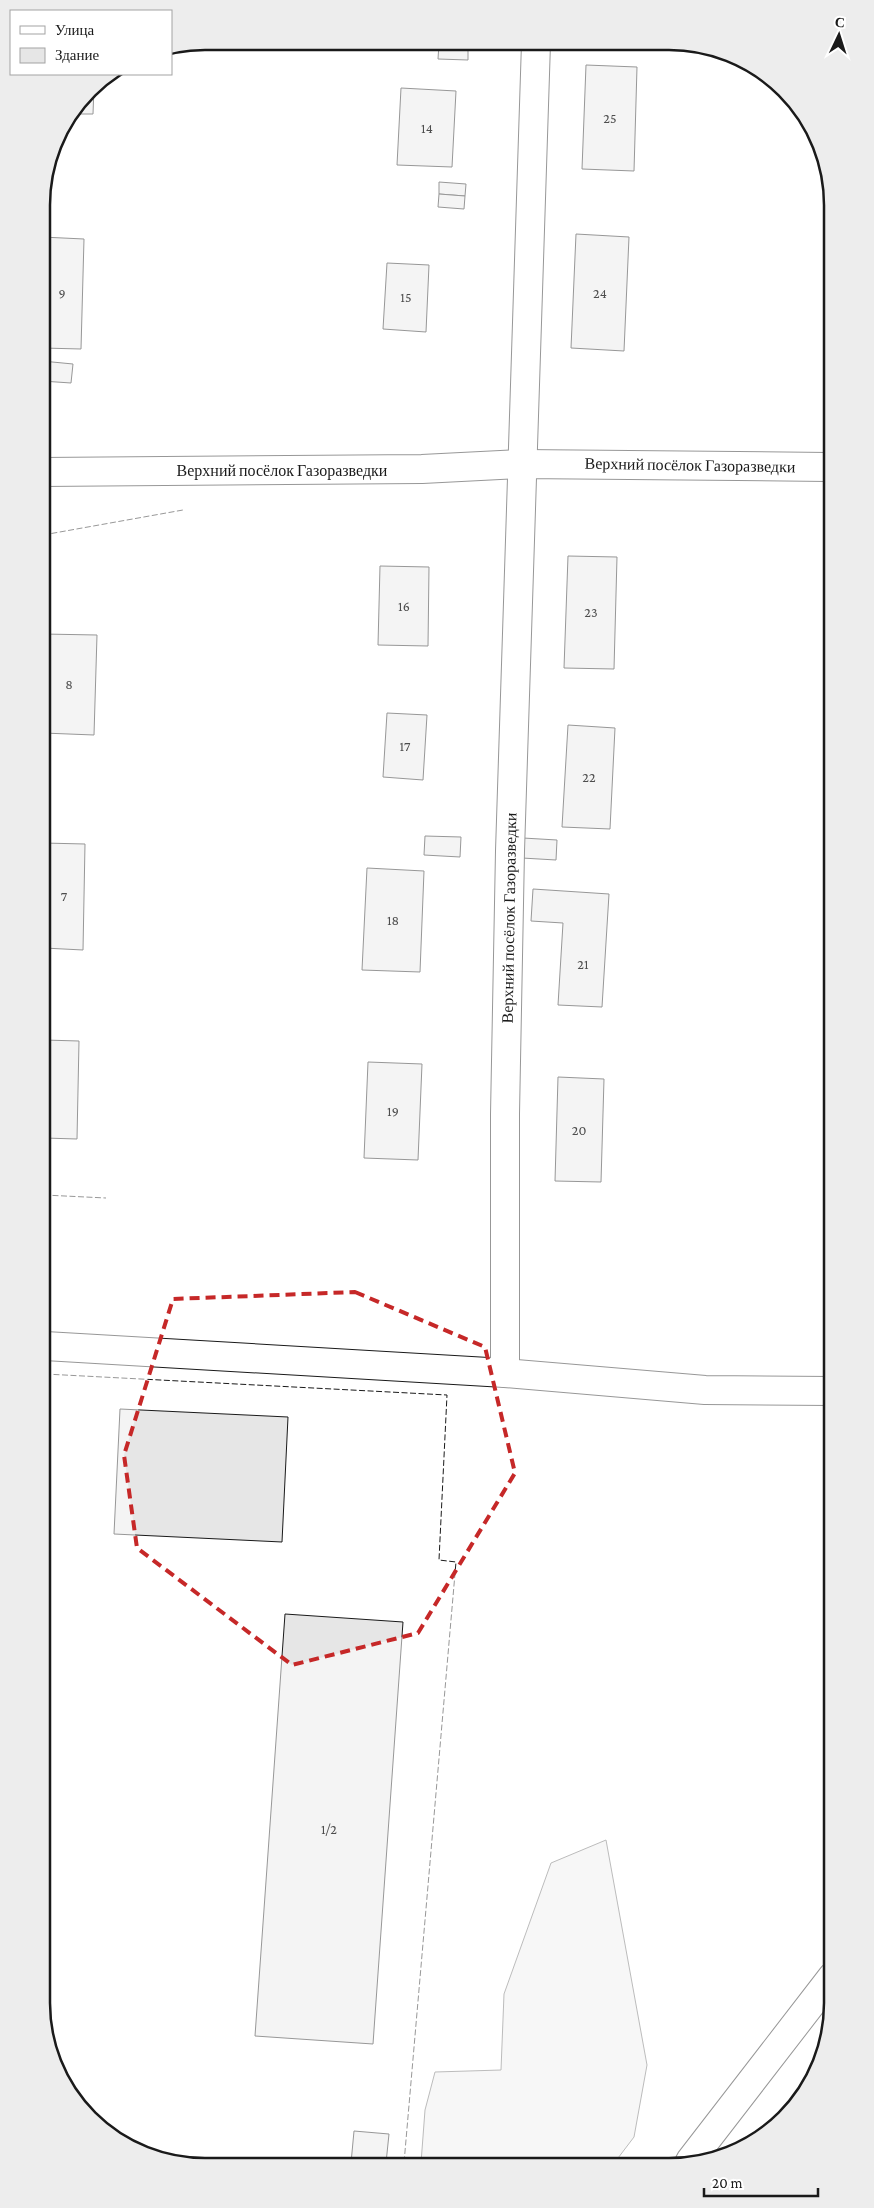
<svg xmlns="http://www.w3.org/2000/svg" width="874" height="2208" font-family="'Crimson Pro',serif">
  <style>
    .parking { fill: #ededed; stroke: #6a6a6a }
    .building { fill: #e6e6e6; stroke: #1a1a1a }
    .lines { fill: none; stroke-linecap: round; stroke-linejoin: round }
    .street-casing { stroke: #1a1a1a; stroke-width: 30 }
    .street { stroke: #fff; stroke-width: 28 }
    .fence { stroke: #1a1a1a; stroke-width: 1; stroke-dasharray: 6 2.5; stroke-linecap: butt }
    .marked { fill: none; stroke: #c62828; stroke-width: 4; stroke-dasharray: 10 6; stroke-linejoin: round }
    .labels { text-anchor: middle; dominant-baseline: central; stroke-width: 4; stroke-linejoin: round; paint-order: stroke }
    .number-label { font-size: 14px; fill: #4d4d4d }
    .street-label { font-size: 16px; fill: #1a1a1a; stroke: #fff }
    .rim { fill: none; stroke: #1a1a1a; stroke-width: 2.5 }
  </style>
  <rect width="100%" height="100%" fill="#fff"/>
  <!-- parking -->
  <path class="parking" d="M606,1840L647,2065L634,2137L615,2162L421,2163L425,2110L435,2072L501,2070L504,1994L551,1863Z"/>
  <!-- building -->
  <g class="building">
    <path d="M439,43H468V60L438,59Z"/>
    <path d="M586,65L637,67L634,171L582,169Z"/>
    <path d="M94,86L93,114H72Z"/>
    <path d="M401,88L456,91L452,167L397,165Z"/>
    <path d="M439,182L466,184L465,196L439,194Z"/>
    <path d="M439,194L465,196L464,209L438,207Z"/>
    <path d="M576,234L629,237L624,351L571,348Z"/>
    <path d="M42,237L84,239L81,349L42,348Z"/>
    <path d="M387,263L429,265L426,332L383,329Z"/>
    <path d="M42,361L73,364L71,383L42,381Z"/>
    <path d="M568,556L617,557L614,669L564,668Z"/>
    <path d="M380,566L429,567L428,646L378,645Z"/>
    <path d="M43,634L97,635L94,735L43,733Z"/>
    <path d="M387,713L427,715L423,780L383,777Z"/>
    <path d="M568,725L615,728L610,829L562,827Z"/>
    <path d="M425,836L461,837L460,857L424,855Z"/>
    <path d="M523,838L557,840L556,860L522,858Z"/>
    <path d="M43,843L85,844L83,950L44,948Z"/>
    <path d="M367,868L424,871L420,972L362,970Z"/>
    <path d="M533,889L609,894L602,1007L558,1005L563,923L531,921Z"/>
    <path d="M44,1040L79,1041L77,1139L44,1138Z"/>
    <path d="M368,1062L422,1064L418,1160L364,1158Z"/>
    <path d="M558,1077L604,1079L601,1182L555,1181Z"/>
    <path d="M120,1409L288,1417L282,1542L114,1534Z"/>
    <path d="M285,1614L403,1622L373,2044L255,2036Z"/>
    <path d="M354,2131L389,2134L386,2163H351Z"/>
  </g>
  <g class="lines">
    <defs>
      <g id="street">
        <path d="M42,472L422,469L522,464L828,467"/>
        <path d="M45,1346L505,1373L705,1390L831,1391"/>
        <path d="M505,1373V1114L510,851L536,43"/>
        <path d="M690,2161L832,1977"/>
      </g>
    </defs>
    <!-- street casing -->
    <use href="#street" class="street-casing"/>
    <!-- street -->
    <use href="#street" class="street"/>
    <!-- fence -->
    <g class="fence">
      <path d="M43,535L183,510"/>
      <path d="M44,1195L106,1198"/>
      <path d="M45,1374L447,1395L439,1560L456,1562L404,2163"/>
    </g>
  </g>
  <!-- marked area -->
  <path d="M0 0H874V2208H0ZM355,1292L485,1347L515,1473L418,1633L292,1665L137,1548L124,1455L173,1299Z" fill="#fff" fill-opacity=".55" fill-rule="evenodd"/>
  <path class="marked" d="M355,1292L485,1347L515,1473L418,1633L292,1665L137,1548L124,1455L173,1299Z"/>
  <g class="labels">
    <!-- number labels -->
    <g class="number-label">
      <text x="610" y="118">25</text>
      <text x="427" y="128">14</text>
      <text x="62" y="293">9</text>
      <text x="600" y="293">24</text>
      <text x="406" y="297">15</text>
      <text x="404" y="606">16</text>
      <text x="591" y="612">23</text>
      <text x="69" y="684">8</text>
      <text x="405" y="746">17</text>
      <text x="589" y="777">22</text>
      <text x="64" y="896">7</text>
      <text x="393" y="920">18</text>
      <text x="583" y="964">21</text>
      <text x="393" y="1111">19</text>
      <text x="579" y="1130">20</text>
      <text x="329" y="1829">1/2</text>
    </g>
    <!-- street labels -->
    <g class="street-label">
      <text transform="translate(690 465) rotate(1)">Верхний посёлок Газоразведки</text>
      <text x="282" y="470">Верхний посёлок Газоразведки</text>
      <text transform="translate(509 918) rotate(-89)">Верхний посёлок Газоразведки</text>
    </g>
  </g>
  <!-- crop -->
  <path d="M0 0H874V2208H0ZM205 50H669A155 155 0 0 1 824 205V2003A155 155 0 0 1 669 2158H205A155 155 0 0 1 50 2003V205A155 155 0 0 1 205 50Z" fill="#ededed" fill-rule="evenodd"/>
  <path class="rim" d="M205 50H669A155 155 0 0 1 824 205V2003A155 155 0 0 1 669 2158H205A155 155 0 0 1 50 2003V205A155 155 0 0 1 205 50Z"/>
  <!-- legend -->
  <rect x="10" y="10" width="162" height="65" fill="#ffffff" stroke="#a3a3a3"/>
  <rect x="20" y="26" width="25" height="8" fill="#ffffff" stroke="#a3a3a3"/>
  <text x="55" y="35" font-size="15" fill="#1a1a1a">Улица</text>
  <rect x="20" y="48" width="25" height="15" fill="#e6e6e6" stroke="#a3a3a3"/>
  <text x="55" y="60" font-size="15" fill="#1a1a1a">Здание</text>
  <!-- north arrow -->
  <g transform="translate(839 35) rotate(4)" stroke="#ffffff" stroke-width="4" paint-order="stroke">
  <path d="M0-4L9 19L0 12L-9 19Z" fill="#1a1a1a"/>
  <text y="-8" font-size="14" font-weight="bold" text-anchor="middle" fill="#1a1a1a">С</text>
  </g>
  <!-- scale -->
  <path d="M704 2188v8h114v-8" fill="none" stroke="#1a1a1a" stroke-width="2.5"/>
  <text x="712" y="2188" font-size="15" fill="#1a1a1a" stroke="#ffffff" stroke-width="4" paint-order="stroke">20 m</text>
</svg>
